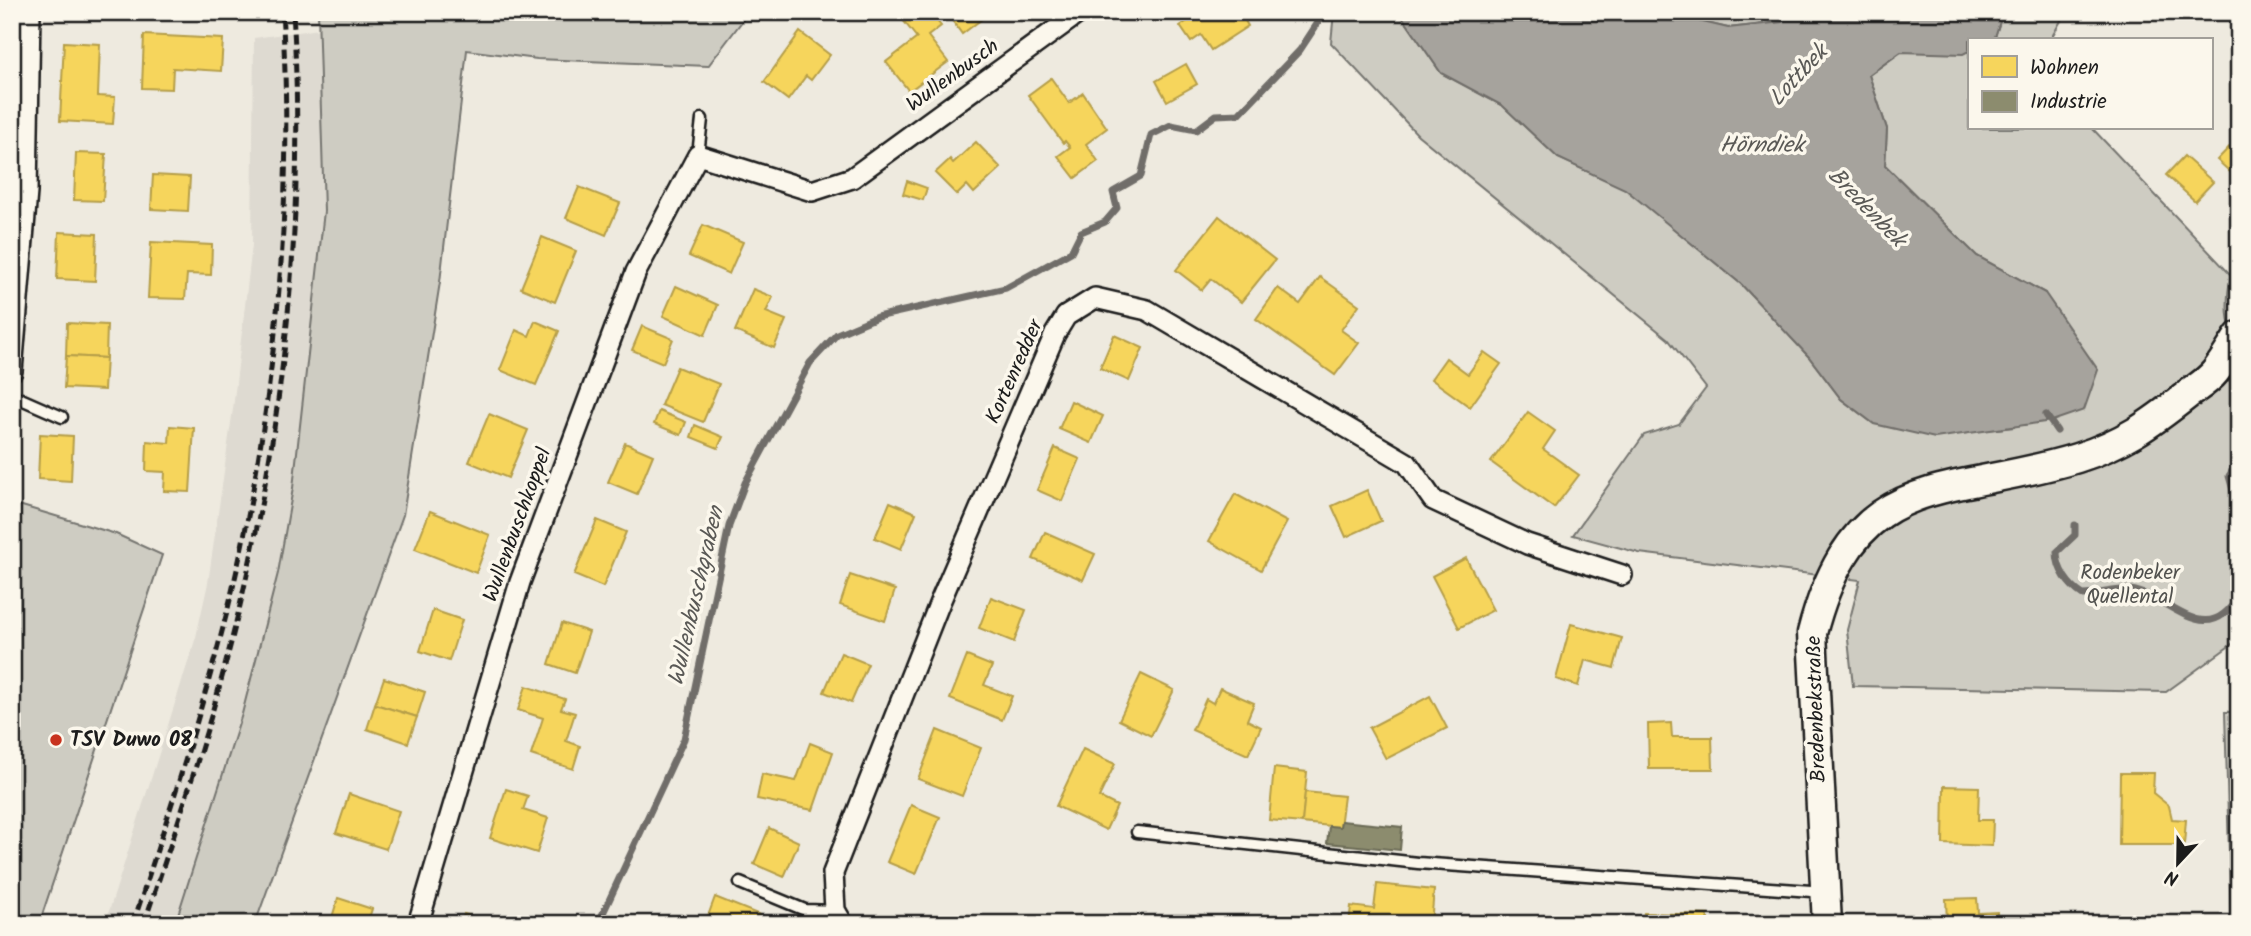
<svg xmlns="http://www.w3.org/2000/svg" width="2251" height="936" font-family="Kalam,sans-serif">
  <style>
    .built { fill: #dedad1 }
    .green { fill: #ceccc2; stroke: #75746f; stroke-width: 2 }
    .water { fill: #a6a39d; stroke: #6f6d69; stroke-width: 2 }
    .homes { fill: #f6d55c; stroke: #b59e49; stroke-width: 2 }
    .industry { fill: #8c8c6e; stroke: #6a6a55; stroke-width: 2 }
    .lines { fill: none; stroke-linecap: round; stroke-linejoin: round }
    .stream { stroke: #6f6d69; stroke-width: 7 }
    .lane-casing { stroke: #1c1c1c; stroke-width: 15 }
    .street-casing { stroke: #1c1c1c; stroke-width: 24 }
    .secondary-casing { stroke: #1c1c1c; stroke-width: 33 }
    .lane { stroke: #fbf7ec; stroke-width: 10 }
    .street { stroke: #fbf7ec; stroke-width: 19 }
    .secondary { stroke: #fbf7ec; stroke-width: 28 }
    .rail { stroke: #1c1c1c; stroke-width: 5; stroke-dasharray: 10 5; stroke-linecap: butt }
    .poi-dot { fill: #c8321e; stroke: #fbf7ec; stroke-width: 2.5 }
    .labels { text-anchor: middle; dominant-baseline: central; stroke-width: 7; stroke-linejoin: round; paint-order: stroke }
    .street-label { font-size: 21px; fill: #1c1c1c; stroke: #fbf7ec }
    .park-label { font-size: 21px; fill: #51514e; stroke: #fbf7ec }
    .poi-label { font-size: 21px; font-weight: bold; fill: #1c1c1c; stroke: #fbf7ec; text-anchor: start }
    .water-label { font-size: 23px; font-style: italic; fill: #5a5956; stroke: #fbf7ec }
  </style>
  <rect width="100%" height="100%" fill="#eeeadf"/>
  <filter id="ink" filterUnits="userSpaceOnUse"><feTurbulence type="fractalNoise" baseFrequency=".0143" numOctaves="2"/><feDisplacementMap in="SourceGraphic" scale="14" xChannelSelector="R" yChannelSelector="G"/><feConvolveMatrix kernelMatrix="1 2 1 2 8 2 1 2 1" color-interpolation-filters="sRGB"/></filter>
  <g filter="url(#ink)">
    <!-- built -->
    <path class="built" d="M320,29L324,211L293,488L278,573L242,714L175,924H105L196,637L208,583L233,409L252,245L254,38Z"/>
    <!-- green -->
    <g class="green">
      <path d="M318,12H749L708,66L537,59L467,50L440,282L403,515L255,924H175L242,714L278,573L293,488L324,211Z"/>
      <path d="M1334,12H1399L1441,73L1503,106L1558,158L1625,188L1741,284L1809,357L1841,399L1874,424L1978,431L2014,427L2045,293L1977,256L1885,165L1887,129L1869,75L1901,52L1969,51V128H2092L2231,275C2225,304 2226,325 2239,351V639L2166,692L1853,686L1847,630L1860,580L1639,553L1573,535L1644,435L1679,424L1706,388L1668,339L1418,135L1331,43Z"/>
      <path d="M1660,12H1784L1782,22L1728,28Z"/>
      <path d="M2003,12H2066L2050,40H1994Z"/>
      <path d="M12,503L116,534L162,555L39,924H12Z"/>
      <path d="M2225,712H2239V924H2231Z"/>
    </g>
    <!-- water -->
    <path class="water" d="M1399,12H1660L1728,28L1782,22L1784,12H2003L1994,40H1969V51L1963,54L1901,52L1869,75L1887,129L1885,165L1977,256L2045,293L2098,370L2084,410L2052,421L1935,438L1874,424L1841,399L1809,357L1741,284L1625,189L1558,158L1503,106L1441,73Z"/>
    <!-- homes -->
    <g class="homes">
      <path d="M902,12H930L941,26L928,36L948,62L909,91L886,62L917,38L899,15Z"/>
      <path d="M946,12H989L990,13L962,34Z"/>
      <path d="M1201,12H1240L1248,26L1211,50L1201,35L1191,42L1180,26Z"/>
      <path d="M800,32L830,55L811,80L806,76L788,100L764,82Z"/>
      <path d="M144,35L223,39L221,71L173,68L172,89L142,88Z"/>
      <path d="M64,42L100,44L98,96L115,97L113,124L60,121Z"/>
      <path d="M1186,64L1197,84L1167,101L1156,81Z"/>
      <path d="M1051,78L1069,103L1083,93L1107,128L1086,144L1098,161L1075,178L1058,156L1070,147L1065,141L1063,143L1028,95Z"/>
      <path d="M2237,139L2239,141V180L2217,160Z"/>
      <path d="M976,142L1001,168L974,193L967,185L957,195L935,173L950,159L953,163Z"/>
      <path d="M76,153L106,154L103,201L74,200Z"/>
      <path d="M2184,156L2213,182L2195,201L2166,175Z"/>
      <path d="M153,175L190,177L188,211L151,209Z"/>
      <path d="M907,181L927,188L923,200L903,194Z"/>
      <path d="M579,187L620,203L606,235L566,218Z"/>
      <path d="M1219,216L1275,260L1241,302L1211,279L1202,290L1176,270Z"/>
      <path d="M703,225L743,242L729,274L689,256Z"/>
      <path d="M59,232L97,234L95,281L57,279Z"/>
      <path d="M542,237L576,251L555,302L521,288Z"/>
      <path d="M151,242L212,245L211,275L187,274L185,299L148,298Z"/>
      <path d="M1320,277L1359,305L1341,330L1359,343L1335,375L1256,319L1278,288L1300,304Z"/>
      <path d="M676,286L718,305L705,335L663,316Z"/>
      <path d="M753,289L773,297L766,312L786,320L774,348L735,331Z"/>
      <path d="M535,321L559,331L536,385L500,370L516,330L529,336Z"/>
      <path d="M67,323L107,325L106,358L66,356Z"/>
      <path d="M642,326L673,339L663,363L632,350Z"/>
      <path d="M1114,335L1143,348L1129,381L1100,368Z"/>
      <path d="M1484,352L1501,364L1470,407L1431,379L1446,358L1468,374Z"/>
      <path d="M66,356L106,358L104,390L64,388Z"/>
      <path d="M677,367L719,384L703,422L661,405Z"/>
      <path d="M1071,401L1103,416L1091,443L1059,429Z"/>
      <path d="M659,411L686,422L681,435L654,424Z"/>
      <path d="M1528,412L1555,431L1543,449L1579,475L1554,508L1491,462Z"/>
      <path d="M489,414L528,430L508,478L469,462Z"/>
      <path d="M695,425L723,437L718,448L691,437Z"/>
      <path d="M170,426L194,428L190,492L164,491L165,472L146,471L147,441L169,443Z"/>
      <path d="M40,434L73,436L71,481L38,479Z"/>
      <path d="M625,443L653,455L637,494L608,482Z"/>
      <path d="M1055,448L1080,459L1062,501L1037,490Z"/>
      <path d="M1367,490L1381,521L1346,537L1332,506Z"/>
      <path d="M1235,494L1287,522L1261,570L1209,541Z"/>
      <path d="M890,502L916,513L901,549L875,538Z"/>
      <path d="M430,511L490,535L476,573L415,549Z"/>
      <path d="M597,520L626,532L603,587L574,575Z"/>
      <path d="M1045,532L1095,554L1083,580L1033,559Z"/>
      <path d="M1466,558L1493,610L1459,628L1432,576Z"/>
      <path d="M850,575L895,590L885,621L840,605Z"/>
      <path d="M991,597L1026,610L1014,642L979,628Z"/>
      <path d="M433,610L462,620L449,661L420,651Z"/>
      <path d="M562,623L589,632L575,673L549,664Z"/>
      <path d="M1571,624L1622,638L1614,668L1585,660L1578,686L1556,679Z"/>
      <path d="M841,653L868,664L851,703L824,692Z"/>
      <path d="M967,656L992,666L984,685L1012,696L1002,720L950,699Z"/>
      <path d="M1141,674L1174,690L1151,736L1119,720Z"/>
      <path d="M384,678L425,692L417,717L375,704Z"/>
      <path d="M526,686L565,699L561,709L575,713L566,741L580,746L573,769L531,755L543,718L518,710Z"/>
      <path d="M1220,688L1254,703L1247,720L1261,727L1248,755L1192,730L1206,699L1213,703Z"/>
      <path d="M1430,696L1447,728L1386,759L1369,728Z"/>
      <path d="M375,704L417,717L408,743L367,729Z"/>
      <path d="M1671,723L1672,737H1712L1713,769H1649L1648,724Z"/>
      <path d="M937,730L981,748L962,796L918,779Z"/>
      <path d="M810,743L833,752L813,810L757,799L762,774L796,781Z"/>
      <path d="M1083,749L1115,764L1099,797L1117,806L1106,830L1056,806Z"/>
      <path d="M1274,768L1307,772L1302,823L1269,820Z"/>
      <path d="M2120,773H2154L2153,793L2169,806L2172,819L2186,820L2184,845H2119Z"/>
      <path d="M1944,786L1979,787L1978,820H1993L1992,846L1943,844Z"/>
      <path d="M506,789L528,796L523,810L548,818L537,853L490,838Z"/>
      <path d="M1305,792L1344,796L1340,827L1302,823Z"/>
      <path d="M349,794L399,811L386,849L336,833Z"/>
      <path d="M911,805L940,817L916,874L887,862Z"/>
      <path d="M769,828L799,842L784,877L754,864Z"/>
      <path d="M1377,884L1434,890L1431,924H1349L1351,906L1374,909Z"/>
      <path d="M715,897L760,915L756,924H705Z"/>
      <path d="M338,898L372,909L367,924H330Z"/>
      <path d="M1977,898L1978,913L1997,912V924H1947L1946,899Z"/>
      <path d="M1644,913L1676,914V924H1644Z"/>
      <path d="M464,914L484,920L483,924H461Z"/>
      <path d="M1676,914L1708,915V924H1676Z"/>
    </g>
    <!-- industry -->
    <path class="industry" d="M1341,821L1402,827L1400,850L1327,843L1329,826L1340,827Z"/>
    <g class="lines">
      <!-- stream -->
      <g class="stream">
        <path d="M2046,415L2057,431"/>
        <path d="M2239,461L2229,476L2239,511"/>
        <path d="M2075,525V535L2057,552C2057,570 2069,586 2083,595C2099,595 2116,588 2131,590C2172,597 2207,652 2239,595"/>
        <path d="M2239,544V578"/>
        <path d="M598,924L684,739L729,526L745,483L810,363L837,334L877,317L1006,288L1071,252L1081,232L1105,222L1117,208L1113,192L1141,176L1151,135L1171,125L1196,130L1216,115L1239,114L1300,50L1325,12"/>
      </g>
      <defs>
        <g id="lane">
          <path d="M698,155L702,119"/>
          <path d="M12,395L62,417"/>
          <path d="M1137,832L1418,863L1825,892"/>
          <path d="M740,883L805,910L836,911"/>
        </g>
        <g id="street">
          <path d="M12,371L27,192L30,12"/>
          <path d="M418,924L520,582L636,272L698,155L812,191L852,178L1080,12"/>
          <path d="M843,924L835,910L833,873L940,602L1055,334L1066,316L1095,298L1147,310L1407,463L1433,500L1527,544L1622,575"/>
        </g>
        <path id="secondary" d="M1827,924L1812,633C1856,466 1944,499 2077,458C2124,443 2149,425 2187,395C2196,388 2208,381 2215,372C2224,361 2231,348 2239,336"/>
      </defs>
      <!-- lane casing -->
      <use href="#lane" class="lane-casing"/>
      <!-- street casing -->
      <use href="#street" class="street-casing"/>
      <!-- secondary casing -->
      <use href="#secondary" class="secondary-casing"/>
      <!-- lane -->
      <use href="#lane" class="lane"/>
      <!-- street -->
      <use href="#street" class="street"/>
      <!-- secondary -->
      <use href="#secondary" class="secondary"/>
      <!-- rail -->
      <g class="rail">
        <path d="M133,924C168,817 203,709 230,600C274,416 295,201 282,12"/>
        <path d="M144,924C173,837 203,750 226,662C281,452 307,228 293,12"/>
      </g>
    </g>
  </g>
  <!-- markers -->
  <circle class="poi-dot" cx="56" cy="740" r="7"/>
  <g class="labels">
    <!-- street labels -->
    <g class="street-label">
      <text transform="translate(953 76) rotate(-36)">Wullenbusch</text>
      <text transform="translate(1015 372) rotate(-66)">Kortenredder</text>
      <text transform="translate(518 525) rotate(-70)">Wullenbuschkoppel</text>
      <text transform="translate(1817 709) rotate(-92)">Bredenbekstraße</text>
    </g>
    <!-- park labels -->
    <g class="park-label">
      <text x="2130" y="573">Rodenbeker<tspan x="2130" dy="24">Quellental</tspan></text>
    </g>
    <!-- poi labels -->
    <g class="poi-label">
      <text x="70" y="740">TSV Duwo 08</text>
    </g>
    <!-- water labels -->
    <g class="water-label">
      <text transform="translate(1799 76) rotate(-47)">Lottbek</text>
      <text x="1762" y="146">Hörndiek</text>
      <text transform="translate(1866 208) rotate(46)">Bredenbek</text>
      <text transform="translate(697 596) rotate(-77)">Wullenbuschgraben</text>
    </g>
  </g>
  <!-- margin -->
  <rect width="2251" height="936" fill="none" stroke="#fbf7ec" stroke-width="42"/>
  <rect x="21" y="21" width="2209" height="894" fill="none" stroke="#1c1c1c" stroke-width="2.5" filter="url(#ink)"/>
  <!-- legend -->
  <rect x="1968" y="38" width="245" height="91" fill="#fbf7ec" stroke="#a29f99" stroke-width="2"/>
  <rect x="1982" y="56" width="35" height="21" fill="#f6d55c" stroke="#a29f99" stroke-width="2"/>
  <text x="2030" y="74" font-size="21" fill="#1c1c1c">Wohnen</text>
  <rect x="1982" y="91" width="35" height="21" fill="#8c8c6e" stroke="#a29f99" stroke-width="2"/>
  <text x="2030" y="108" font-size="21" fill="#1c1c1c">Industrie</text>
  <!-- north arrow -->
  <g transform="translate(2178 863) rotate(202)" stroke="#fbf7ec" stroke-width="5" paint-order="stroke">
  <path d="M0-5L12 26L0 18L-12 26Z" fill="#1c1c1c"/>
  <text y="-10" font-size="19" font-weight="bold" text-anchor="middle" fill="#1c1c1c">N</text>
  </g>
</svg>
